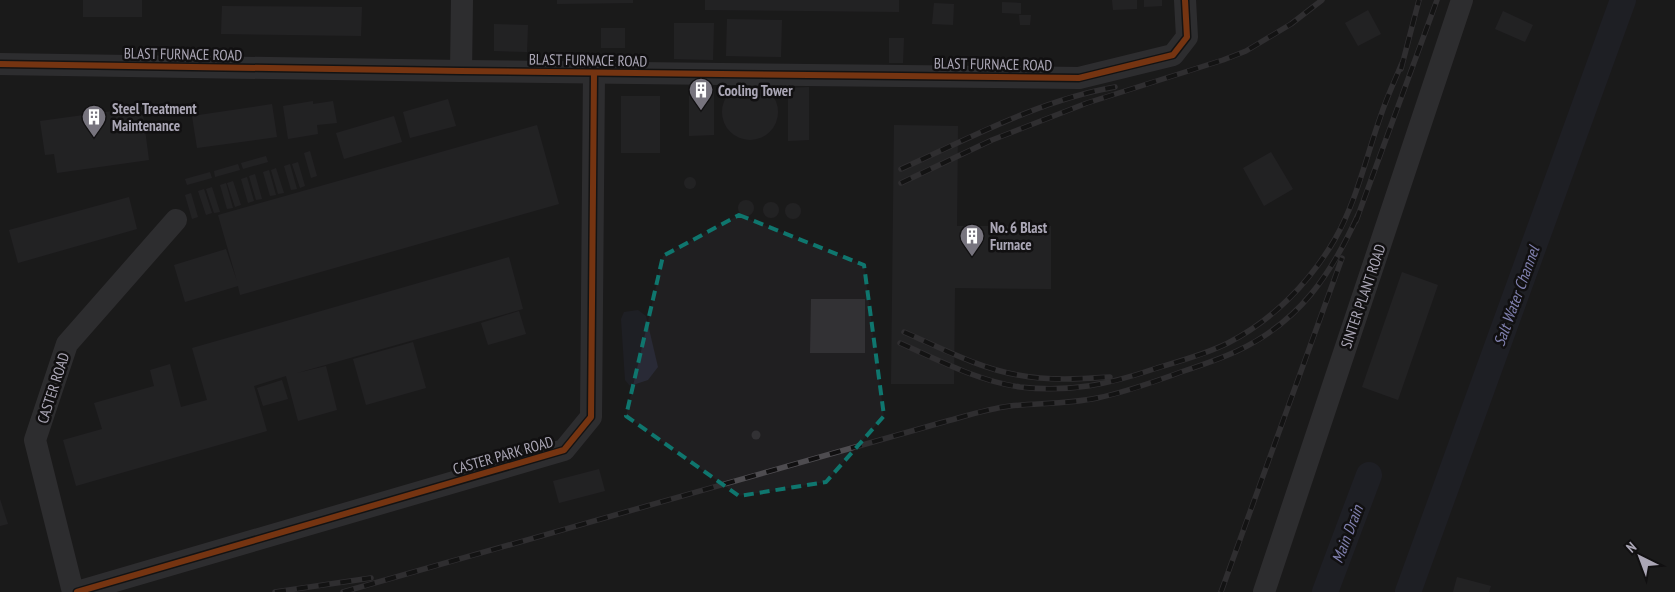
<svg xmlns="http://www.w3.org/2000/svg" width="1675" height="592" font-family="'PT Sans Narrow',sans-serif">
  <style>
    .built { fill: #201f21 }
    .water { fill: #292a36 }
    .lines { fill: none; stroke-linecap: round; stroke-linejoin: round }
    .river { stroke: #292a36; stroke-width: 26 }
    .building { fill: #323134 }
    .minor { stroke: #4b4a4e; stroke-width: 22 }
    .rail-casing { stroke: #4e4c50; stroke-width: 5.5 }
    .rail { stroke: #111011; stroke-width: 4; stroke-dasharray: 11; stroke-linecap: butt }
    .cycleway-casing { stroke: #111011; stroke-width: 9 }
    .cycleway { stroke: #e8590c; stroke-width: 6 }
    .marked { fill: none; stroke: #0f766e; stroke-width: 4; stroke-dasharray: 10 6; stroke-linejoin: round }
    .labels { text-anchor: middle; dominant-baseline: central; stroke-width: 5; stroke-linejoin: round; paint-order: stroke }
    .street-label { font-size: 15px; fill: #aba7b6; stroke: #111011 }
    .poi-label { font-size: 15px; font-weight: bold; fill: #aba7b6; stroke: #111011; text-anchor: start }
    .water-label { font-size: 16px; font-style: italic; fill: #8080af; stroke: #111011 }
  </style>
  <rect width="100%" height="100%" fill="#161516"/>
  <!-- built -->
  <rect class="built" x="0" y="0" width="1675" height="592"/>
  <!-- water -->
  <path class="water" d="M638,310L646,316L658,367L648,380L630,386L625,380L621,319L624,312Z"/>
  <g class="lines">
    <!-- river -->
    <g class="river">
      <path d="M1325,592L1369,475"/>
      <path d="M1408,592L1623,0"/>
    </g>
  </g>
  <!-- building -->
  <g class="building">
    <rect x="83" y="0" width="59" height="17"/>
    <path d="M557,0H633V3L557,4Z"/>
    <path d="M705,0H899V12L705,10Z"/>
    <path d="M1112,0H1137V9L1113,10Z"/>
    <path d="M1144,0H1162V6L1144,7Z"/>
    <path d="M1002,2L1021,3V14L1002,13Z"/>
    <path d="M934,3L954,4L953,25L932,24Z"/>
    <path d="M222,6L362,7L361,36L221,34Z"/>
    <path d="M1368,10L1381,34L1358,46L1345,23Z"/>
    <path d="M1503,11L1533,25L1525,42L1495,29Z"/>
    <path d="M1019,15H1031L1030,25H1020Z"/>
    <path d="M727,19L782,20L781,57L726,56Z"/>
    <path d="M674,23H714L713,60L674,59Z"/>
    <path d="M494,24L528,25L527,52L494,51Z"/>
    <rect x="601" y="28" width="24" height="20"/>
    <path d="M889,38H904L903,63H889Z"/>
    <circle cx="750" cy="112" r="28"/>
    <path d="M714,87V135L689,136V88Z"/>
    <path d="M809,87V140L788,141V88Z"/>
    <rect x="621" y="96" width="39" height="57"/>
    <path d="M448,99L456,126L410,138L403,112Z"/>
    <path d="M313,101V104L333,101L337,123L317,125L318,134L288,139L283,106Z"/>
    <path d="M272,104L277,137L197,148L192,116Z"/>
    <path d="M142,107L149,160L57,173L54,154L45,155L40,121Z"/>
    <path d="M394,116L402,142L344,159L336,133Z"/>
    <path d="M537,125L559,204L240,295L238,286L185,302L174,265L226,249L237,281L218,215Z"/>
    <path d="M894,125L958,126L957,226H1051V289L955,288L954,384H891Z"/>
    <path d="M310,151L317,176L311,178L304,153Z"/>
    <path d="M1271,152L1293,189L1264,206L1243,168Z"/>
    <path d="M266,156L268,162L243,169L241,163Z"/>
    <path d="M298,162L305,186L300,188L292,164Z"/>
    <path d="M238,164L240,170L215,177L214,171Z"/>
    <path d="M290,164L297,189L291,190L284,166Z"/>
    <path d="M276,168L284,193L278,194L271,170Z"/>
    <path d="M269,170L276,195L270,196L263,172Z"/>
    <path d="M210,172L212,178L187,185L185,179Z"/>
    <path d="M255,174L262,199L256,200L249,176Z"/>
    <path d="M247,177L254,201L248,203L241,179Z"/>
    <circle cx="690" cy="183" r="6"/>
    <path d="M233,181L241,205L235,207L227,183Z"/>
    <path d="M226,183L233,208L227,209L220,185Z"/>
    <path d="M212,187L220,212L214,213L206,189Z"/>
    <path d="M204,189L212,213L206,215L198,191Z"/>
    <path d="M191,193L198,217L192,219L185,195Z"/>
    <path d="M129,197L137,229L18,263L9,230Z"/>
    <circle cx="746" cy="208" r="8"/>
    <circle cx="771" cy="210" r="8"/>
    <circle cx="793" cy="211" r="8"/>
    <path d="M509,257L523,309L297,373L326,366L337,410L298,421L286,376L254,386L267,431L76,486L63,440L102,429L94,403L154,386L150,370L170,364L181,407L207,400L192,348Z"/>
    <path d="M1402,272L1438,285L1398,400L1362,387Z"/>
    <path d="M811,299H865V353H810Z"/>
    <path d="M519,311L526,334L488,345L481,323Z"/>
    <path d="M413,342L426,388L366,405L353,359Z"/>
    <path d="M282,380L288,399L263,406L257,388Z"/>
    <circle cx="756" cy="435" r="4.5"/>
    <path d="M599,469L605,491L559,503L553,481Z"/>
    <path d="M0,499L8,524L0,526Z"/>
    <path d="M1457,577L1491,586L1489,592H1453Z"/>
  </g>
  <g class="lines">
    <!-- minor -->
    <g class="minor">
      <path d="M0,64L461,71L1079,78L1173,55L1187,37L1185,0"/>
      <path d="M461,71L462,0"/>
      <path d="M73,592L35,440L67,344L176,220"/>
      <path d="M77,592L564,450L591,417L594,73"/>
      <path d="M1264,592L1462,0"/>
    </g>
    <defs>
      <g id="rail">
        <path d="M1401,69L1419,0"/>
        <path d="M901,169C970,138 1040,100 1115,87"/>
        <path d="M901,183L992,140L1087,103L1223,60L1246,51L1291,24L1322,0"/>
        <path d="M1356,221L1437,0"/>
        <path d="M904,332C941,348 978,368 1018,375C1049,381 1080,379 1110,377"/>
        <path d="M900,343C938,360 978,381 1020,387C1070,393 1110,384 1157,368C1180,361 1206,354 1228,343C1273,320 1310,282 1335,239C1357,200 1366,157 1381,115C1387,97 1395,80 1402,63"/>
        <path d="M275,592L371,578"/>
        <path d="M343,592L940,423C963,417 986,409 1010,406C1039,403 1068,404 1097,398C1127,392 1156,381 1184,371C1202,365 1220,359 1237,351C1299,322 1331,275 1358,215"/>
        <path d="M1221,592L1342,258"/>
      </g>
    </defs>
    <!-- rail casing -->
    <use href="#rail" class="rail-casing"/>
    <!-- rail -->
    <use href="#rail" class="rail"/>
    <defs>
      <g id="cycleway">
        <path d="M0,64L461,71L1079,78L1173,55L1187,37L1185,0"/>
        <path d="M77,592L564,450L591,417L594,73"/>
      </g>
    </defs>
    <!-- cycleway casing -->
    <use href="#cycleway" class="cycleway-casing"/>
    <!-- cycleway -->
    <use href="#cycleway" class="cycleway"/>
  </g>
  <!-- marked area -->
  <path d="M0 0H1675V592H0ZM739,215L864,265L884,416L826,482L739,496L626,416L663,256Z" fill="#161516" fill-opacity=".55" fill-rule="evenodd"/>
  <path class="marked" d="M739,215L864,265L884,416L826,482L739,496L626,416L663,256Z"/>
  <!-- icons -->
  <defs>
    <symbol id="building-pin" viewBox="-11 -11 22 30"><path d="M0 17L-7.5 6A9.5 9.5 0 1 1 7.5 6Z" fill="#77747e" stroke="#111011"/><path d="M-4-6H4V6H1V3H-1V6H-4ZM-2.5-4.3h1.7v1.8h-1.7ZM.8-4.3h1.7v1.8H.8ZM-2.5-1h1.7V.8h-1.7ZM.8-1h1.7V.8H.8Z" fill="#fff"/></symbol>
  </defs>
  <g fill-rule="evenodd">
    <use href="#building-pin" x="687" y="76" width="28" height="38"/>
    <use href="#building-pin" x="80" y="103" width="28" height="38"/>
    <use href="#building-pin" x="958" y="222" width="28" height="38"/>
  </g>
  <g class="labels">
    <!-- street labels -->
    <g class="street-label">
      <text transform="translate(183 54) rotate(1)">BLAST FURNACE ROAD</text>
      <text transform="translate(588 60) rotate(1)">BLAST FURNACE ROAD</text>
      <text transform="translate(993 64) rotate(1)">BLAST FURNACE ROAD</text>
      <text transform="translate(1363 296) rotate(-71)">SINTER PLANT ROAD</text>
      <text transform="translate(53 388) rotate(-72)">CASTER ROAD</text>
      <text transform="translate(503 455) rotate(-16)">CASTER PARK ROAD</text>
    </g>
    <!-- poi labels -->
    <g class="poi-label">
      <text x="718" y="90">Cooling Tower</text>
      <text x="112" y="108">Steel Treatment<tspan x="112" dy="17">Maintenance</tspan></text>
      <text x="990" y="227">No. 6 Blast<tspan x="990" dy="17">Furnace</tspan></text>
    </g>
    <!-- water labels -->
    <g class="water-label">
      <text transform="translate(1516 296) rotate(-70)">Salt Water Channel</text>
      <text transform="translate(1347 534) rotate(-69)">Main Drain</text>
    </g>
  </g>
  <!-- north arrow -->
  <g transform="translate(1640 557) rotate(318)" stroke="#111011" stroke-width="4" paint-order="stroke">
  <path d="M0-4L9 19L0 12L-9 19Z" fill="#aba7b6"/>
  <text y="-8" font-size="14" font-weight="bold" text-anchor="middle" fill="#aba7b6">N</text>
  </g>
</svg>
